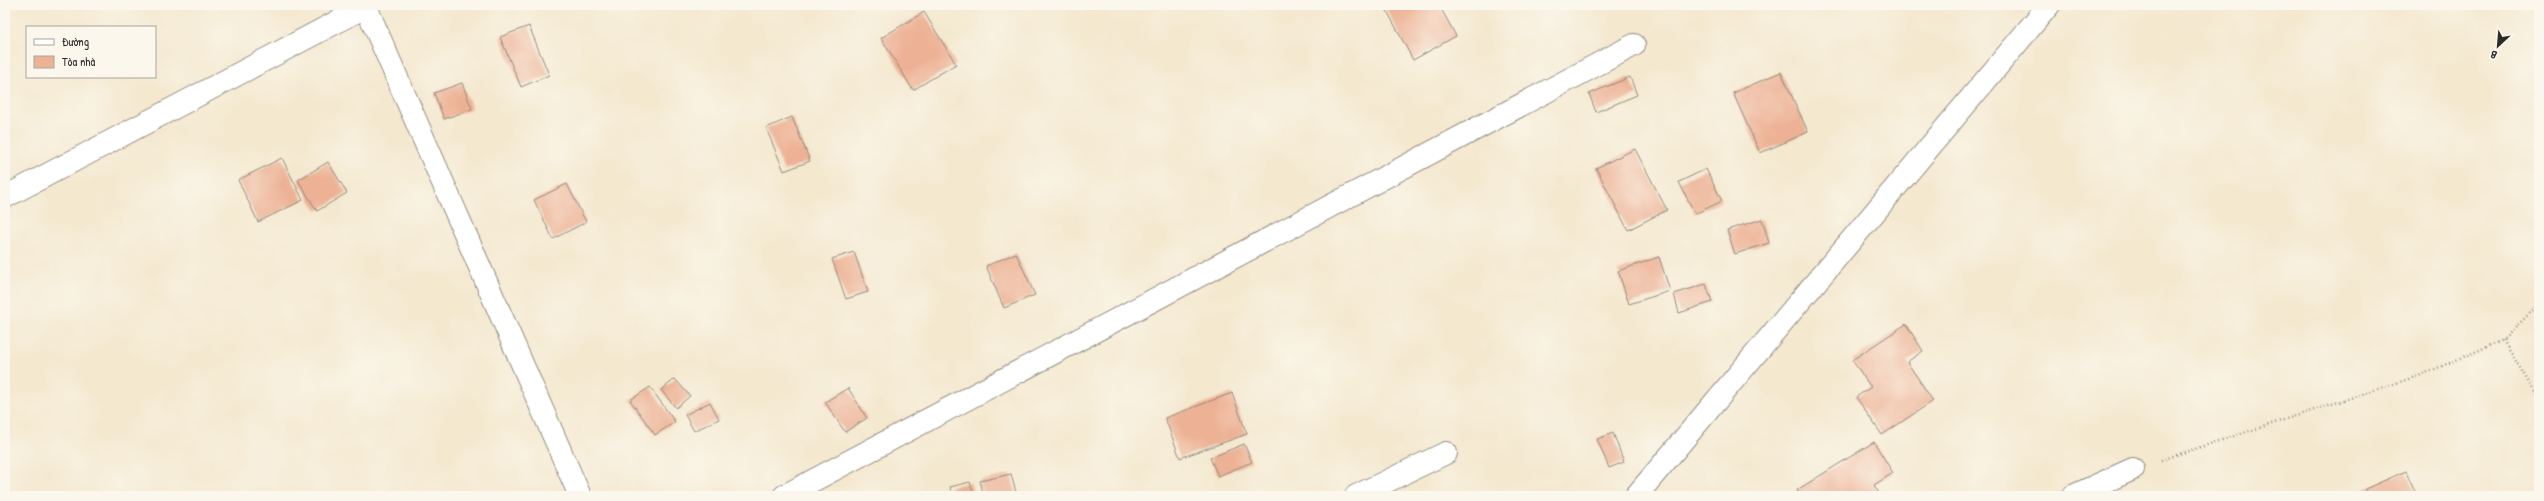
<svg xmlns="http://www.w3.org/2000/svg" width="2544" height="501" font-family="'Patrick Hand',sans-serif">
  <style>
    .building { fill: #edb295 }
    .lines { fill: none; stroke-linecap: round; stroke-linejoin: round }
    .minor-casing { stroke: #908a7d; stroke-width: 24 }
    .secondary-casing { stroke: #908a7d; stroke-width: 24 }
    .path { stroke: #908a7d; stroke-width: 2.5; stroke-dasharray: 1 3; stroke-linecap: butt }
    .minor { stroke: #fff; stroke-width: 22 }
    .secondary { stroke: #fff; stroke-width: 22 }
  </style>
  <rect width="100%" height="100%" fill="#fbf7ec"/>
  <filter id="ink" filterUnits="userSpaceOnUse"><feTurbulence type="fractalNoise" baseFrequency=".025" numOctaves="2"/><feDisplacementMap in="SourceGraphic" scale="8" xChannelSelector="R" yChannelSelector="G"/><feConvolveMatrix kernelMatrix="1 2 1 2 8 2 1 2 1" color-interpolation-filters="sRGB"/></filter>
  <filter id="wash" filterUnits="userSpaceOnUse"><feTurbulence type="fractalNoise" baseFrequency=".012" numOctaves="4" result="noise"/><feDisplacementMap in="SourceGraphic" scale="16" xChannelSelector="R" yChannelSelector="G"/><feGaussianBlur stdDeviation="0.9" result="paint"/><feColorMatrix in="noise" values="0 0 0 0 0 0 0 0 0 0 0 0 0 0 0 0 0 1.4 0 .05"/><feComposite in="paint" operator="in"/></filter>
  <g filter="url(#wash)">
    <rect width="100%" height="100%" fill="#f4e8cf"/>
    <g id="blocks">
      <!-- building -->
      <g class="building">
        <path d="M1384,5H1439L1456,36L1413,60Z"/>
        <path d="M924,12L956,64L913,90L881,38Z"/>
        <path d="M529,26L549,75L521,87L500,37Z"/>
        <path d="M1781,72L1808,132L1760,153L1733,93Z"/>
        <path d="M1630,77L1637,95L1596,112L1589,94Z"/>
        <path d="M462,83L472,109L444,119L434,93Z"/>
        <path d="M792,117L810,161L784,171L766,128Z"/>
        <path d="M1635,149L1667,210L1628,230L1596,168Z"/>
        <path d="M282,158L303,200L258,222L238,180Z"/>
        <path d="M328,162L347,193L317,211L298,180Z"/>
        <path d="M1706,169L1722,201L1695,214L1679,182Z"/>
        <path d="M567,184L586,222L553,239L534,200Z"/>
        <path d="M1762,219L1769,243L1735,254L1727,230Z"/>
        <path d="M854,252L868,292L846,299L832,259Z"/>
        <path d="M1016,253L1035,295L1004,308L986,266Z"/>
        <path d="M1659,257L1670,291L1629,304L1618,271Z"/>
        <path d="M1706,284L1712,302L1679,313L1674,294Z"/>
        <path d="M1906,324L1923,351L1907,362L1933,401L1882,435L1856,397L1871,387L1852,360Z"/>
        <path d="M675,379L690,396L676,408L661,390Z"/>
        <path d="M650,387L675,422L655,435L630,400Z"/>
        <path d="M848,388L867,418L845,432L825,402Z"/>
        <path d="M1232,393L1247,434L1180,458L1165,418Z"/>
        <path d="M710,402L719,419L694,431L685,415Z"/>
        <path d="M1613,433L1624,462L1609,468L1597,439Z"/>
        <path d="M1874,442L1893,473L1874,485L1881,496H1801L1797,490Z"/>
        <path d="M1244,444L1252,462L1218,476L1210,458Z"/>
        <path d="M2406,471L2417,496H2369L2365,489Z"/>
        <path d="M1011,474L1017,496H984L980,481Z"/>
        <path d="M970,482L974,496H952L950,487Z"/>
      </g>
    </g>
  </g>
  <g filter="url(#ink)">
    <use href="#blocks" fill-opacity="0" stroke="#908a7d" stroke-width="1"/>
    <g class="lines">
      <defs>
        <g id="minor">
          <path d="M366,7L580,496"/>
          <path d="M5,197L369,5"/>
          <path d="M784,496L1634,45"/>
          <path d="M1356,496L1446,453"/>
          <path d="M2073,496L2133,469"/>
        </g>
        <path id="secondary" d="M1636,496L2049,5"/>
      </defs>
      <!-- minor casing -->
      <use href="#minor" class="minor-casing"/>
      <!-- secondary casing -->
      <use href="#secondary" class="secondary-casing"/>
      <!-- path -->
      <g class="path">
        <path d="M2503,340L2539,399"/>
        <path d="M2161,460L2421,375L2503,340L2539,304"/>
      </g>
      <!-- minor -->
      <use href="#minor" class="minor"/>
      <!-- secondary -->
      <use href="#secondary" class="secondary"/>
    </g>
  </g>
  <!-- margin -->
  <rect width="2544" height="501" fill="none" stroke="#fbf7ec" stroke-width="20"/>
  <!-- legend -->
  <rect x="26" y="26" width="130" height="52" fill="#fbf7ec" stroke="#a8a59f"/>
  <rect x="34" y="39" width="20" height="6" fill="#ffffff" stroke="#a8a59f"/>
  <text x="62" y="46" font-size="12" fill="#2b2b2b">Đường</text>
  <rect x="34" y="56" width="20" height="12" fill="#edb295" stroke="#a8a59f"/>
  <text x="62" y="66" font-size="12" fill="#2b2b2b">Tòa nhà</text>
  <!-- north arrow -->
  <g transform="translate(2498 46) rotate(206)" stroke="#fbf7ec" stroke-width="3" paint-order="stroke">
  <path d="M0-3L7 15L0 10L-7 15Z" fill="#2b2b2b"/>
  <text y="-6" font-size="11" font-weight="bold" text-anchor="middle" fill="#2b2b2b">B</text>
  </g>
</svg>
